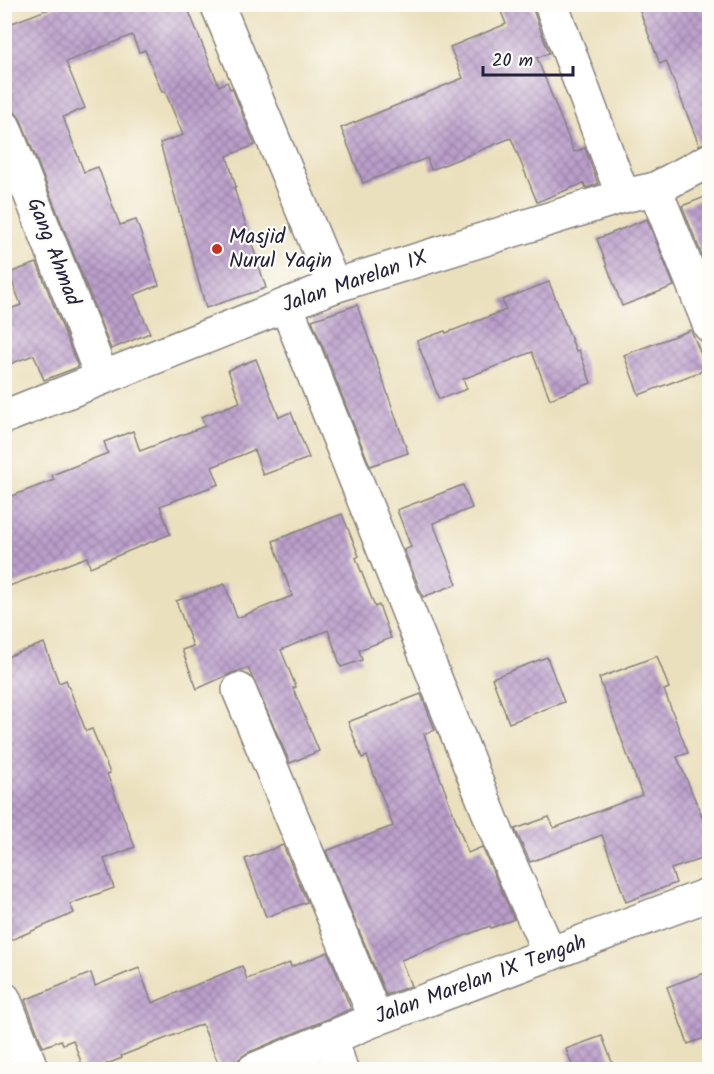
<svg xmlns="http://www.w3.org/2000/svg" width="714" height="1074" font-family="Kalam,sans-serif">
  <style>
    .building { fill: url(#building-cross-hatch) }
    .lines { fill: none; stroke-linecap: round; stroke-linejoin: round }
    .minor-casing { stroke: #86817c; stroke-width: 36 }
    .major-casing { stroke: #86817c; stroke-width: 36 }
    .minor { stroke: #fff; stroke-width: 33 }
    .major { stroke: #fff; stroke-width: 33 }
    .poi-dot { fill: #c8321e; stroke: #fdfcf7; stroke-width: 2 }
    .labels { text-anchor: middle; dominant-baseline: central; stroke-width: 4.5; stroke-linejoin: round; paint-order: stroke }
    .poi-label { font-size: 21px; fill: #22223b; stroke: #fdfcf7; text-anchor: start }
    .street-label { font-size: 21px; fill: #22223b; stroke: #fdfcf7 }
  </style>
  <defs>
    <pattern id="building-cross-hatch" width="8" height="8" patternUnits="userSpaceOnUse" patternTransform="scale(1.5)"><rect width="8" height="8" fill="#bb9fcb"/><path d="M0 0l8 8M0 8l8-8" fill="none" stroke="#9881a6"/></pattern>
  </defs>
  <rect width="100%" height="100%" fill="#fdfcf7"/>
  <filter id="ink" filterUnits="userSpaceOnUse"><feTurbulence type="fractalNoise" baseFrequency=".0167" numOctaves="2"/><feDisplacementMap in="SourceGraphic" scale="12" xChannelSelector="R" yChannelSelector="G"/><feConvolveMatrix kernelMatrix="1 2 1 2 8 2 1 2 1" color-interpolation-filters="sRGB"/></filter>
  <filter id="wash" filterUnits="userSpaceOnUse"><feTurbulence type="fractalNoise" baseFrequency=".008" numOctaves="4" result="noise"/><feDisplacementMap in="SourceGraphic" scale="24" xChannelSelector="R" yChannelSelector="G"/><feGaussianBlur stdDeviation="1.35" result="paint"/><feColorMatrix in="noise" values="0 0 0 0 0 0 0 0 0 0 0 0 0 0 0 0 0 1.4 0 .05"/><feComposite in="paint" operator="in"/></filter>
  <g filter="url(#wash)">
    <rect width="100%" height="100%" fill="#ebe0bd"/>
    <g id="blocks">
      <!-- building -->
      <g class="building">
        <path d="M62,4H186L219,86L227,82L230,89L232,88L255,145L227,156L236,187L234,188L266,288L206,308L160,143L183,135L165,91L162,92L145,50L139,52L132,35L66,62L85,108L63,117L84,172L98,167L120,225L136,220L159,285L134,295L150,333L111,349L21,120L15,112L4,109V26Z"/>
        <path d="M498,4H531L549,53L537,58L574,152L585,148L598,184L586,188L584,183L537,202L511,138L431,170L427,158L363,183L341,128L463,78L450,47L506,24Z"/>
        <path d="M637,4H710V141L699,145L666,61L660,64Z"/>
        <path d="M710,195V272L709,273L682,206Z"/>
        <path d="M647,219L674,286L622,306L597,239Z"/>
        <path d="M37,263L78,367L44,380L34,355L4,366V311L21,305L9,273Z"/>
        <path d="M549,282L576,351L579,350L591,383L550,399L532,352L463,379L467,389L439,399L417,341L445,331L446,333L506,310L502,300Z"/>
        <path d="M357,305L408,453L370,466L312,320Z"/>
        <path d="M691,330L707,369L639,395L624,355Z"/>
        <path d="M256,359L279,417L291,412L309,458L263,475L254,450L212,467L219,484L160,506L170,534L90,567L87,557L4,588V499L54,480L52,475L108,453L104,442L133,431L140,451L205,426L201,417L240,402L228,370Z"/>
        <path d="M463,485L472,508L433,523L457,584L423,597L404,550L411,547L397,510Z"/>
        <path d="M342,514L359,556L356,558L375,607L379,605L391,638L359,650L362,660L341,667L328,630L281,650L296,687L293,688L319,751L290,763L248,668L232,673L197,689L182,650L193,646L176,601L225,584L237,618L292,596L273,541Z"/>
        <path d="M44,643L59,683L66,680L86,731L92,729L110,773L107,774L135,847L104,859L114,888L70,904L74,913L4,943V658Z"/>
        <path d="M657,656L669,688L664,690L688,753L677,757L710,835V856L671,869L676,883L626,902L602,835L530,862L515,829L549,817L554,828L642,795L599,678Z"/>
        <path d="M547,657L564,702L509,723L492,678Z"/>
        <path d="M421,694L435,730L424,734L468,853L482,847L514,919L491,928L490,926L401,960L411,986L386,995L326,851L393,826L367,756L362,758L348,722Z"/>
        <path d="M283,845L307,902L266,917L245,859Z"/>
        <path d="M328,952L351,1009L247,1053L239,1059L236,1070H221L202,1024L121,1056L122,1058L92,1070H84L73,1040L63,1044L61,1040L43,1047L25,1000L91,973L95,986L139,968L152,1003L242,966L247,979L290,963L291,967Z"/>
        <path d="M710,971V1036L688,1044L667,987Z"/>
        <path d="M602,1036L615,1070H574L566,1049Z"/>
      </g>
    </g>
  </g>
  <g filter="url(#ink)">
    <use href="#blocks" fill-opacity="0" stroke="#86817c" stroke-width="1.5"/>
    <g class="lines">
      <defs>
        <g id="minor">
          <path d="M217,4L334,286"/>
          <path d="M551,4L623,196"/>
          <path d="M4,127L102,377"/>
          <path d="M655,189L710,326"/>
          <path d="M286,305L502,846L550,954"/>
          <path d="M239,690L376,1019"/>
          <path d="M4,999L32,1070"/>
          <path d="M331,1037L341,1070"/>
          <path d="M254,1070L376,1019L710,894"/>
        </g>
        <path id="major" d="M4,417L334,286L623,196L655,189L710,160"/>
      </defs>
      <!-- minor casing -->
      <use href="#minor" class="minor-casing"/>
      <!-- major casing -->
      <use href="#major" class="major-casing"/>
      <!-- minor -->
      <use href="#minor" class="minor"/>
      <!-- major -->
      <use href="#major" class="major"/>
    </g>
  </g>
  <!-- markers -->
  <circle class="poi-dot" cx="217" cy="249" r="6"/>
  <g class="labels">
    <!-- poi labels -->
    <g class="poi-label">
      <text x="229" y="237">Masjid<tspan x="229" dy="24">Nurul Yaqin</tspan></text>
    </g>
    <!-- street labels -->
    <g class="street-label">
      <text transform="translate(53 252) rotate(69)">Gang Ahmad</text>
      <text transform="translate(355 282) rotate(-19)">Jalan Marelan IX</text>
      <text transform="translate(481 980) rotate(-20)">Jalan Marelan IX Tengah</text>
    </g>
  </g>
  <!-- margin -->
  <rect width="714" height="1074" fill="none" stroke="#fdfcf7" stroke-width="24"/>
  <!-- scale -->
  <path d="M483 66v9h90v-9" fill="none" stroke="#22223b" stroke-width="3"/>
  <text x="492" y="66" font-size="18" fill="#22223b" stroke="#fdfcf7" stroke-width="4.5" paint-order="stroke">20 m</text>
</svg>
